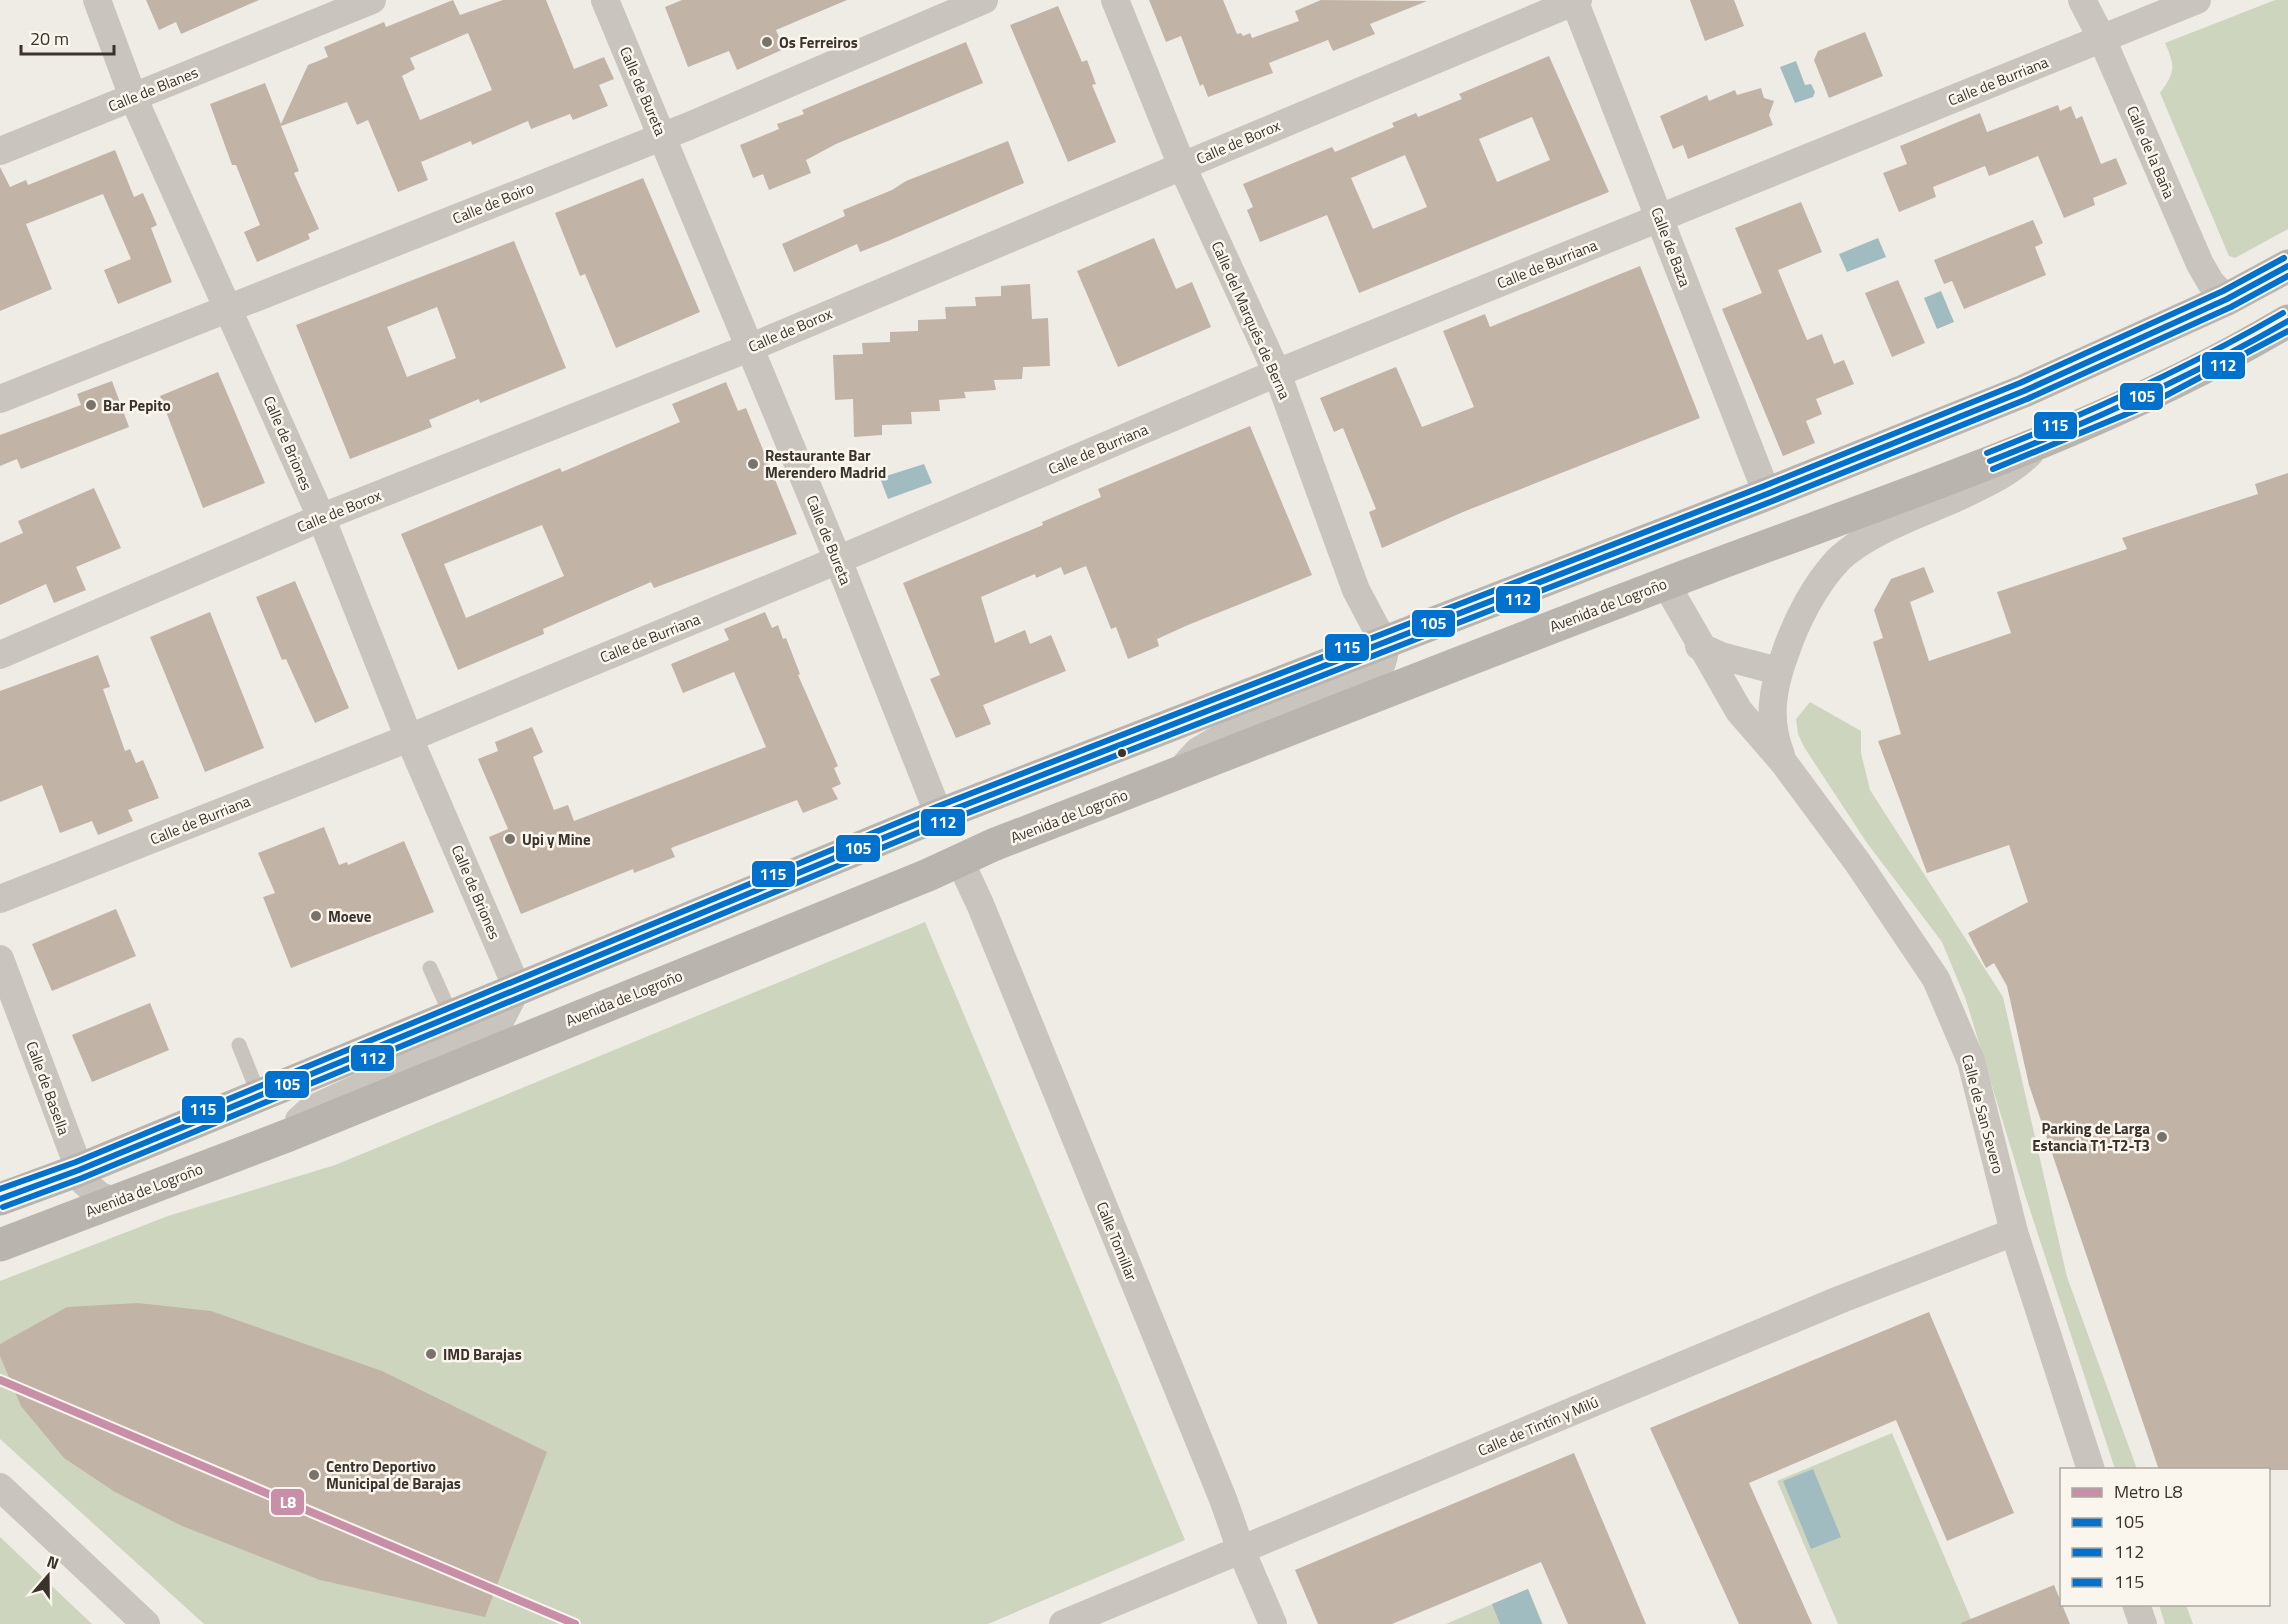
<svg xmlns="http://www.w3.org/2000/svg" width="2288" height="1624" font-family="'Titillium Web',sans-serif">
  <style>
    .green { fill: #ced5bf }
    .water { fill: #a1bcc0 }
    .building { fill: #c2b3a7; fill-rule: evenodd }
    .lines { fill: none; stroke-linecap: round; stroke-linejoin: round }
    .service { stroke: #c9c4bd; stroke-width: 15 }
    .minor { stroke: #c9c4bd; stroke-width: 28 }
    .secondary { stroke: #b9b4ae; stroke-width: 33 }
    .bus-1-casing { stroke: #faf6ee; stroke-width: 10 }
    .bus-2-casing { stroke: #faf6ee; stroke-width: 10 }
    .bus-3-casing { stroke: #faf6ee; stroke-width: 10 }
    .bus-1 { stroke: #0072ce; stroke-width: 6 }
    .bus-2 { stroke: #0072ce; stroke-width: 6 }
    .bus-3 { stroke: #0072ce; stroke-width: 6 }
    .metro-1-casing { stroke: #faf6ee; stroke-width: 12 }
    .metro-1 { stroke: #c88fa9; stroke-width: 8 }
    .poi-dot { fill: #79736c; stroke: #faf6ee; stroke-width: 2 }
    .bus-dot { fill: #3a322b; stroke: #faf6ee; stroke-width: 2 }
    .labels { text-anchor: middle; dominant-baseline: central; stroke-width: 5; stroke-linejoin: round; paint-order: stroke }
    .poi-label { font-size: 15px; font-weight: bold; fill: #3a322b; stroke: #faf6ee; text-anchor: start }
    .street-label { font-size: 15px; fill: #3a322b; stroke: #faf6ee }
    .line-badge { stroke: #faf6ee; stroke-width: 2 }
    .badge-label { font-size: 16px; text-anchor: middle; font-weight: bold; fill: #fff }
  </style>
  <rect width="100%" height="100%" fill="#efece5"/>
  <!-- green -->
  <g class="green">
    <path d="M2275,0H2288V229L2235,258L2229,256L2160,93C2176,72 2175,66 2165,43Z"/>
    <path d="M1810,702L1861,731V753L1870,790L2003,997L2067,1277L2137,1469H2115L2026,1198L1966,1000L1942,942L1867,843L1804,747L1798,734L1796,719Z"/>
    <path d="M925,922L1185,1540L988,1624H204L0,1439V1281L168,1216L335,1165Z"/>
    <path d="M1892,1433L1973,1624H1838L1777,1481Z"/>
    <path d="M0,1537L92,1624H0Z"/>
    <path d="M1528,1589L1543,1624H1446Z"/>
    <path d="M2159,1605H2186L2193,1624H2165Z"/>
  </g>
  <!-- water -->
  <g class="water">
    <path d="M1796,61L1805,85L1811,84L1815,92L1813,97L1795,103L1780,67Z"/>
    <path d="M1878,238L1886,257L1847,272L1839,254Z"/>
    <path d="M1941,291L1954,322L1937,329L1924,298Z"/>
    <path d="M924,464L932,483L888,499L880,478Z"/>
    <path d="M1813,1469L1841,1537L1811,1549L1783,1481Z"/>
    <path d="M1528,1589L1542,1624H1500L1492,1604Z"/>
  </g>
  <!-- building -->
  <g class="building">
    <path d="M146,0H259L181,34L176,22L159,30Z"/>
    <path d="M453,0L460,15L503,0H546L574,69L604,57L614,79L599,85L608,106L573,120L570,114L531,129L528,121L472,145L471,141L421,162L428,180L398,192L368,120L357,125L347,102L281,126L299,171L294,173L319,229L308,234L310,239L257,262L244,232L260,225L236,165H232L210,104L265,83L281,124L308,65L328,57L324,47L384,22L386,27ZM468,33L492,90L420,120L402,76L415,69L410,58Z"/>
    <path d="M682,0H847L776,30L784,49L737,70L729,51L688,67L665,7Z"/>
    <path d="M1149,0H1223L1237,34L1241,33L1243,36L1250,33L1252,38L1299,21L1295,11L1321,0L1427,1L1370,24L1375,34L1333,51L1328,40L1269,63L1273,73L1208,97L1203,84L1200,86L1181,36L1166,42Z"/>
    <path d="M1690,0H1734L1744,26L1705,41Z"/>
    <path d="M1058,6L1082,62L1087,60L1096,84L1092,85L1116,142L1068,162L1010,25Z"/>
    <path d="M1865,32L1883,76L1829,98L1814,60L1818,51Z"/>
    <path d="M966,42L983,83L836,144L806,160L811,173L769,190L763,174L753,178L740,145L779,129L777,124L804,114L802,110Z"/>
    <path d="M1549,56L1609,192L1359,293L1327,215L1260,242L1247,210L1253,207L1243,184L1332,147L1335,152L1394,127L1392,123L1416,113L1418,117L1462,99L1459,94ZM1532,117L1550,160L1497,182L1479,139ZM1405,155L1427,207L1373,229L1351,178Z"/>
    <path d="M1761,88L1764,98L1774,101L1769,115L1773,125L1688,159L1683,145L1673,149L1660,116L1707,95L1709,101L1735,90L1737,95Z"/>
    <path d="M2058,105L2060,111L2071,106L2076,119L2082,116L2101,164L2116,158L2127,184L2093,198L2095,205L2064,218L2038,156L1989,176L1985,166L1933,187L1936,197L1899,212L1883,173L1907,164L1900,146L1980,113L1987,132Z"/>
    <path d="M1008,141L1024,183L888,241L860,252L857,244L794,272L782,244L845,216L843,210L892,190L906,181Z"/>
    <path d="M115,150L134,197L143,193L157,225L151,228L172,282L118,304L104,270L131,259L103,194L26,224L52,289L0,311V167L10,187L26,180L28,185Z"/>
    <path d="M643,178L700,312L616,348L585,274L580,276L555,213Z"/>
    <path d="M1801,202L1822,252L1778,270L1807,340L1822,334L1834,364L1844,360L1854,384L1816,399L1822,414L1806,421L1815,443L1783,456L1722,309L1762,293L1735,228Z"/>
    <path d="M2033,220L2043,243L2035,247L2046,275L1964,309L1952,281L1944,284L1934,260Z"/>
    <path d="M1154,238L1176,289L1192,282L1211,327L1118,367L1077,271Z"/>
    <path d="M514,241L566,368L480,403L479,399L429,420L432,427L350,459L296,325ZM437,307L456,358L407,377L387,327Z"/>
    <path d="M1640,266L1700,418L1463,512L1382,548L1369,512L1376,509L1343,428L1334,432L1320,398L1396,367L1422,427L1474,407L1443,331L1485,314L1490,327Z"/>
    <path d="M1898,280L1925,343L1892,357L1865,293Z"/>
    <path d="M1030,284L1032,319L1048,318L1050,366L1023,367L1022,379L994,380L996,390L964,392L966,398L939,400L940,411L911,412L912,424L882,425V435L854,437L853,399L835,400L833,355L863,354L862,343L890,342V332L918,331V320L946,319L945,307L976,306L975,297L1001,296V286Z"/>
    <path d="M218,372L265,483L203,508L160,396Z"/>
    <path d="M112,381L129,427L21,469L17,459L0,466V435L81,405L77,394Z"/>
    <path d="M726,382L738,411L746,408L797,534L654,588L651,582L543,629L544,634L458,670L401,534L560,468L562,472L680,422L672,404ZM542,525L564,576L466,618L444,564Z"/>
    <path d="M1250,426L1312,575L1188,625L1157,639L1159,646L1128,659L1116,627L1111,629L1086,566L1064,575L1061,567L1036,578L1035,574L981,597L995,643L1025,630L1030,644L1051,635L1066,671L983,705L991,724L956,738L930,679L940,675L903,583L1043,525L1042,522L1101,497L1098,489Z"/>
    <path d="M2288,473V1470H2159L2029,1085L2007,986L1994,963L1986,968L1968,933L2028,902L2009,845L1927,873L1878,741L1901,734L1873,642L1883,638L1874,610L1891,579L1924,567L1934,592L1910,602L1929,661L2011,633L1997,592L2127,549L2122,538L2258,494L2255,484Z"/>
    <path d="M94,488L121,548L76,567L86,590L54,603L46,584L0,605V543L23,533L18,521Z"/>
    <path d="M295,581L349,708L315,723L286,659L282,660L256,597Z"/>
    <path d="M210,612L264,748L205,772L150,637Z"/>
    <path d="M765,612L772,628L778,625L783,639L786,638L800,674L798,675L838,766L834,768L841,784L832,788L838,799L803,813L797,800L671,848L675,857L634,873L633,869L521,914L489,837L508,829L478,759L498,751L495,742L532,727L543,752L533,757L554,810L568,805L574,821L766,747L734,672L683,693L671,664L729,640L724,629Z"/>
    <path d="M98,655L110,687L103,689L125,751L130,749L136,763L143,760L159,798L128,810L133,821L98,835L92,821L60,833L42,785L0,802V691Z"/>
    <path d="M324,827L339,865L347,862L348,865L404,841L434,912L291,968L263,897L275,893L258,853Z"/>
    <path d="M116,909L136,956L52,991L32,944Z"/>
    <path d="M150,1003L169,1050L92,1082L72,1035Z"/>
    <path d="M138,1303L211,1311L382,1371L547,1452L485,1617L320,1580L182,1526L115,1492L64,1458L21,1406L0,1356V1344L67,1307Z"/>
    <path d="M1929,1312L2014,1513L1947,1541L1896,1420L1749,1483L1812,1624H1739L1650,1428Z"/>
    <path d="M1574,1453L1646,1624H1568L1541,1562L1392,1624H1318L1295,1570Z"/>
    <path d="M2054,1585L2070,1624H1961V1623Z"/>
  </g>
  <g class="lines">
    <!-- service -->
    <g class="service">
      <path d="M430,968L452,1017"/>
      <path d="M239,1045L259,1095"/>
    </g>
    <!-- minor -->
    <g class="minor">
      <path d="M97,0L133,97L321,517L409,738L517,988L500,1021L489,1029L336,1098L310,1110L299,1120"/>
      <path d="M605,0L838,560L939,815"/>
      <path d="M1115,0L1182,166L1277,373L1356,590L1383,641L1384,655L1382,663L1374,670L1225,735L1198,751L1186,764"/>
      <path d="M1574,0L1767,494"/>
      <path d="M2082,0L2102,39L2200,264L2211,283L2227,299"/>
      <path d="M0,151L372,0"/>
      <path d="M0,399L689,126L984,0"/>
      <path d="M1666,584L1739,711L1784,763L1858,863L1936,979L1971,1061L2014,1232L2091,1470"/>
      <path d="M1699,646L1721,656L1778,671"/>
      <path d="M0,655L330,514L749,348L1578,0"/>
      <path d="M1781,755C1767,720 1772,689 1785,654C1796,621 1815,584 1839,559C1867,532 1920,514 1956,498C1983,485 2009,474 2030,453"/>
      <path d="M959,859L980,904L1223,1499L1241,1550L1273,1624"/>
      <path d="M0,899L409,738L814,570L1277,373L2197,0"/>
      <path d="M0,959L84,1182L100,1196L115,1201"/>
      <path d="M0,1487L146,1624"/>
      <path d="M2136,1604L2143,1624"/>
      <path d="M1063,1624L1839,1300L2014,1232"/>
    </g>
    <!-- secondary -->
    <g class="secondary">
      <path d="M0,1199L79,1170L939,815L1767,494L2024,391L2227,299L2288,266"/>
      <path d="M0,1245L289,1135L928,875L993,845C1231,753 1468,658 1707,568C1904,494 2107,429 2288,321"/>
    </g>
    <defs>
      <g id="bus-1">
        <path d="M1990,461C2093,421 2192,376 2288,321"/>
        <path d="M0,1199L79,1170L939,815L1767,494L2024,391L2227,299L2288,266"/>
      </g>
      <g id="bus-2">
        <path d="M1993,469L2146,406L2288,331"/>
        <path d="M3,1207L82,1178L942,823L1770,502L2027,399L2231,307L2288,276"/>
      </g>
      <g id="bus-3">
        <path d="M1987,453C2089,413 2188,368 2283,313"/>
        <path d="M0,1189L76,1162L936,807L1764,486L2020,383L2223,291L2284,258"/>
      </g>
    </defs>
    <!-- bus-1 casing -->
    <use href="#bus-1" class="bus-1-casing"/>
    <!-- bus-2 casing -->
    <use href="#bus-2" class="bus-2-casing"/>
    <!-- bus-3 casing -->
    <use href="#bus-3" class="bus-3-casing"/>
    <!-- bus-1 -->
    <use href="#bus-1" class="bus-1"/>
    <!-- bus-2 -->
    <use href="#bus-2" class="bus-2"/>
    <!-- bus-3 -->
    <use href="#bus-3" class="bus-3"/>
    <defs>
      <path id="metro-1" d="M0,1380L575,1624"/>
    </defs>
    <!-- metro-1 casing -->
    <use href="#metro-1" class="metro-1-casing"/>
    <!-- metro-1 -->
    <use href="#metro-1" class="metro-1"/>
  </g>
  <!-- markers -->
  <g class="poi-dot">
    <circle cx="767" cy="42" r="6"/>
    <circle cx="91" cy="405" r="6"/>
    <circle cx="753" cy="464" r="6"/>
    <circle cx="510" cy="839" r="6"/>
    <circle cx="316" cy="916" r="6"/>
    <circle cx="2162" cy="1137" r="6"/>
    <circle cx="431" cy="1354" r="6"/>
    <circle cx="314" cy="1475" r="6"/>
  </g>
  <circle class="bus-dot" cx="1122" cy="753" r="5"/>
  <g class="labels">
    <!-- poi labels -->
    <g class="poi-label">
      <text x="779" y="42">Os Ferreiros</text>
      <text x="103" y="405">Bar Pepito</text>
      <text x="765" y="455">Restaurante Bar<tspan x="765" dy="17">Merendero Madrid</tspan></text>
      <text x="522" y="839">Upi y Mine</text>
      <text x="328" y="916">Moeve</text>
      <text x="2150" y="1128" text-anchor="end">Parking de Larga<tspan x="2150" dy="17">Estancia T1-T2-T3</tspan></text>
      <text x="443" y="1354">IMD Barajas</text>
      <text x="326" y="1466">Centro Deportivo<tspan x="326" dy="17">Municipal de Barajas</tspan></text>
    </g>
    <!-- street labels -->
    <g class="street-label">
      <text transform="translate(1998 81) rotate(-22)">Calle de Burriana</text>
      <text transform="translate(153 89) rotate(-22)">Calle de Blanes</text>
      <text transform="translate(643 91) rotate(67)">Calle de Bureta</text>
      <text transform="translate(1238 142) rotate(-23)">Calle de Borox</text>
      <text transform="translate(2151 152) rotate(67)">Calle de la Baña</text>
      <text transform="translate(493 203) rotate(-22)">Calle de Boiro</text>
      <text transform="translate(1671 247) rotate(69)">Calle de Baza</text>
      <text transform="translate(1547 264) rotate(-22)">Calle de Burriana</text>
      <text transform="translate(1251 320) rotate(66)">Calle del Marqués de Berna</text>
      <text transform="translate(790 330) rotate(-23)">Calle de Borox</text>
      <text transform="translate(288 443) rotate(67)">Calle de Briones</text>
      <text transform="translate(1098 449) rotate(-23)">Calle de Burriana</text>
      <text transform="translate(339 511) rotate(-22)">Calle de Borox</text>
      <text transform="translate(829 540) rotate(68)">Calle de Bureta</text>
      <text transform="translate(1608 605) rotate(-21)">Avenida de Logroño</text>
      <text transform="translate(650 638) rotate(-22)">Calle de Burriana</text>
      <text transform="translate(1069 816) rotate(-21)">Avenida de Logroño</text>
      <text transform="translate(200 820) rotate(-22)">Calle de Burriana</text>
      <text transform="translate(476 892) rotate(67)">Calle de Briones</text>
      <text transform="translate(624 998) rotate(-22)">Avenida de Logroño</text>
      <text transform="translate(48 1088) rotate(70)">Calle de Basella</text>
      <text transform="translate(1983 1114) rotate(75)">Calle de San Severo</text>
      <text transform="translate(144 1190) rotate(-21)">Avenida de Logroño</text>
      <text transform="translate(1117 1241) rotate(68)">Calle Tomillar</text>
      <text transform="translate(1538 1426) rotate(-23)">Calle de Tintín y Milú</text>
    </g>
  </g>
  <g class="line-badge">
    <rect x="2201" y="351" width="45" height="29" rx="6" fill="#0072ce"/>
    <rect x="2119" y="382" width="45" height="29" rx="6" fill="#0072ce"/>
    <rect x="2033" y="411" width="45" height="29" rx="6" fill="#0072ce"/>
    <rect x="1495" y="585" width="46" height="29" rx="6" fill="#0072ce"/>
    <rect x="1411" y="609" width="45" height="29" rx="6" fill="#0072ce"/>
    <rect x="1324" y="633" width="46" height="29" rx="6" fill="#0072ce"/>
    <rect x="920" y="808" width="46" height="29" rx="6" fill="#0072ce"/>
    <rect x="835" y="834" width="46" height="29" rx="6" fill="#0072ce"/>
    <rect x="751" y="860" width="45" height="28" rx="6" fill="#0072ce"/>
    <rect x="350" y="1044" width="45" height="28" rx="6" fill="#0072ce"/>
    <rect x="264" y="1070" width="46" height="29" rx="6" fill="#0072ce"/>
    <rect x="181" y="1095" width="45" height="29" rx="6" fill="#0072ce"/>
    <rect x="270" y="1488" width="35" height="28" rx="6" fill="#c88fa9"/>
  </g>
  <g class="badge-label">
    <text x="2223" y="371">112</text>
    <text x="2142" y="402">105</text>
    <text x="2055" y="431">115</text>
    <text x="1518" y="605">112</text>
    <text x="1433" y="629">105</text>
    <text x="1347" y="653">115</text>
    <text x="943" y="828">112</text>
    <text x="858" y="854">105</text>
    <text x="773" y="880">115</text>
    <text x="373" y="1064">112</text>
    <text x="287" y="1090">105</text>
    <text x="203" y="1115">115</text>
    <text x="288" y="1508">L8</text>
  </g>
  <!-- legend -->
  <rect x="2060" y="1468" width="210" height="138" fill="#faf6ee" stroke="#ada8a0" stroke-width="1.5"/>
  <rect x="2072" y="1488" width="30" height="9" fill="#c88fa9" stroke="#ada8a0" stroke-width="1.5"/>
  <text x="2114" y="1498" font-size="18" fill="#3a322b">Metro L8</text>
  <rect x="2072" y="1518" width="30" height="9" fill="#0072ce" stroke="#ada8a0" stroke-width="1.5"/>
  <text x="2114" y="1528" font-size="18" fill="#3a322b">105</text>
  <rect x="2072" y="1548" width="30" height="9" fill="#0072ce" stroke="#ada8a0" stroke-width="1.5"/>
  <text x="2114" y="1558" font-size="18" fill="#3a322b">112</text>
  <rect x="2072" y="1578" width="30" height="9" fill="#0072ce" stroke="#ada8a0" stroke-width="1.5"/>
  <text x="2114" y="1588" font-size="18" fill="#3a322b">115</text>
  <!-- north arrow -->
  <g transform="translate(48 1576) rotate(20)" stroke="#faf6ee" stroke-width="4.5" paint-order="stroke">
  <path d="M0-4.5L10 22L0 15L-10 22Z" fill="#3a322b"/>
  <text y="-9" font-size="16" font-weight="bold" text-anchor="middle" fill="#3a322b">N</text>
  </g>
  <!-- scale -->
  <path d="M21 45v9h93v-9" fill="none" stroke="#3a322b" stroke-width="3"/>
  <text x="30" y="45" font-size="18" fill="#3a322b" stroke="#faf6ee" stroke-width="4.5" paint-order="stroke">20 m</text>
</svg>
